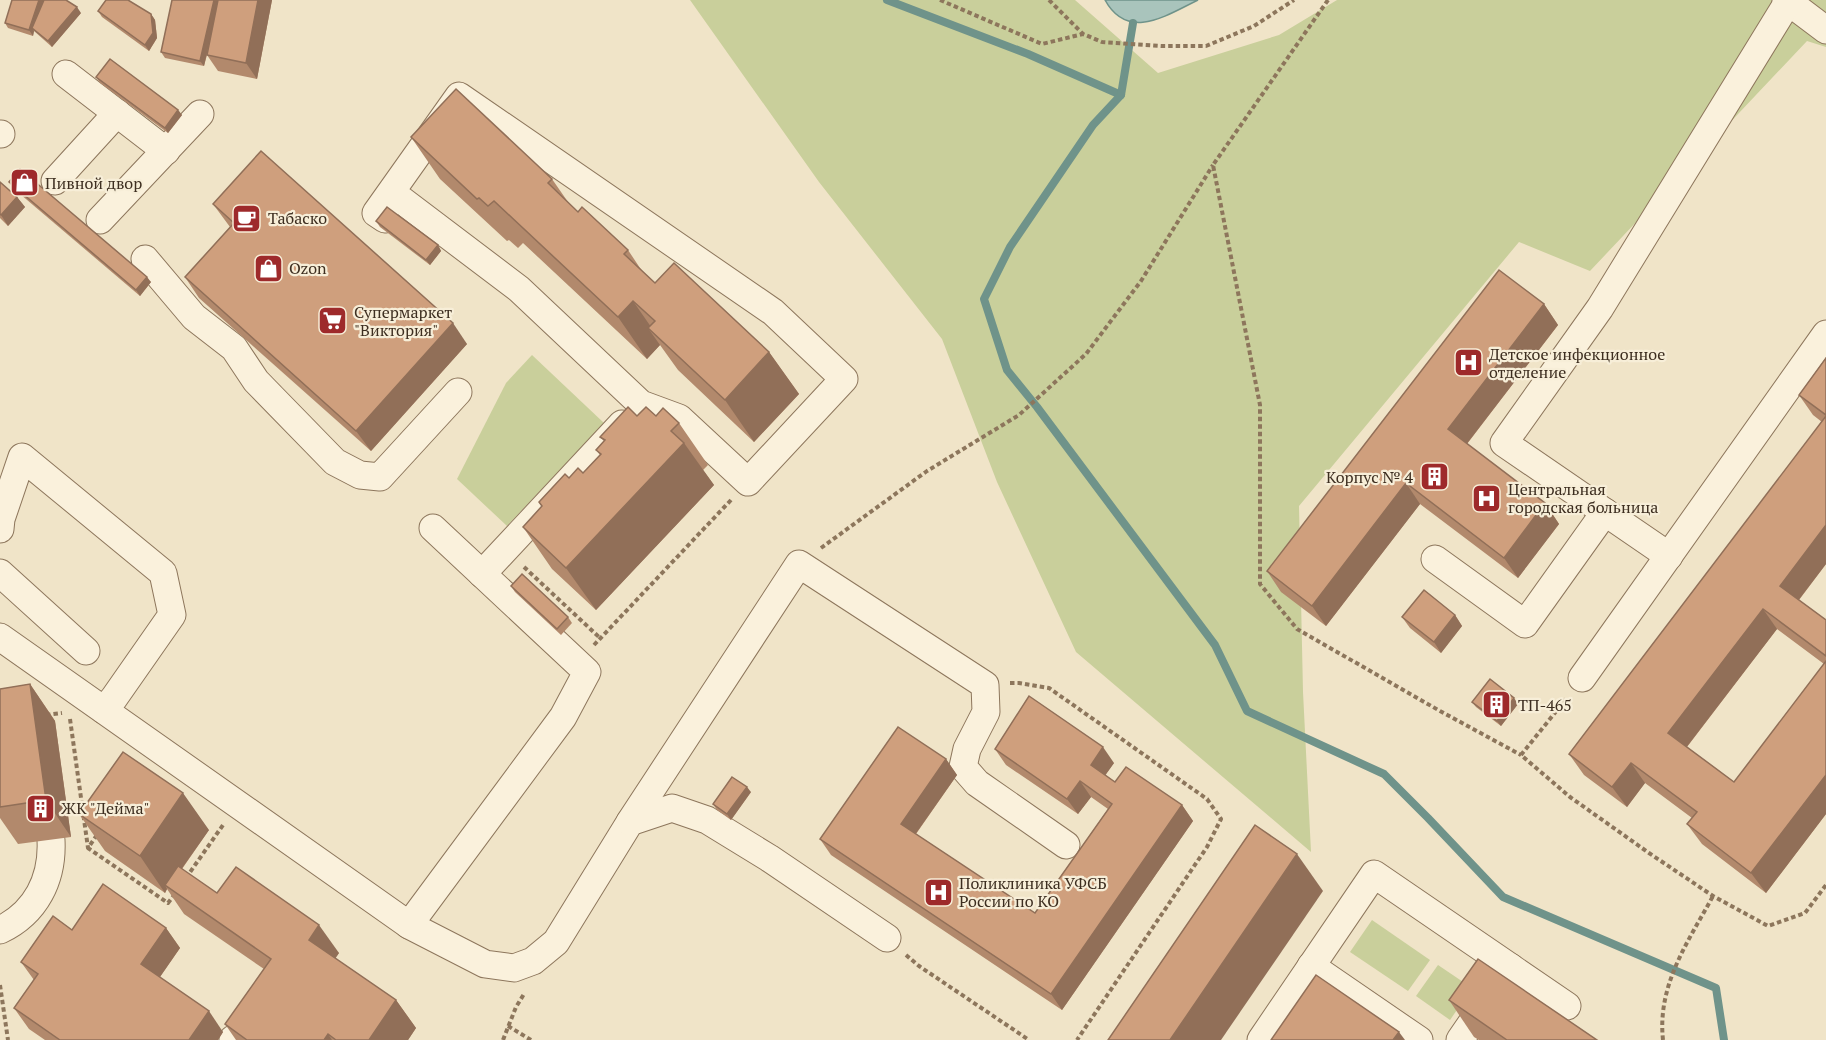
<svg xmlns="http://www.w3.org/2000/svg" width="1826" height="1040" font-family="'PT Serif',serif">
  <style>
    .green { fill: #c9cf9b }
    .water { fill: #a9c4bc; stroke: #6f938a; stroke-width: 1.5 }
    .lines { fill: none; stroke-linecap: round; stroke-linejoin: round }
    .stream { stroke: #6f938a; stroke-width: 8 }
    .minor-casing { stroke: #8d765c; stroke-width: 29 }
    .path { stroke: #8d765c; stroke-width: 4; stroke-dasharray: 4.5 3; stroke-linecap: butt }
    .minor { stroke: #faf1dc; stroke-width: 27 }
    .wall { fill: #b2896c; fill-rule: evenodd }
    .shaded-wall { fill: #916f58 }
    .building { fill: #cf9f7d; stroke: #916f58; stroke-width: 1.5 }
    .labels { text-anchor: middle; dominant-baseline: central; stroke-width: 4.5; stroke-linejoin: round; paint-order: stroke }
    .poi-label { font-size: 16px; fill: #3d2e20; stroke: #f7eed8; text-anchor: start }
  </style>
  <rect width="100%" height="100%" fill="#f0e4c8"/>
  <!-- green -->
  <g class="green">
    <path d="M690,0H1075L1158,73L1279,35L1337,0H1826V47L1807,41L1590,271L1519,242L1299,506L1303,692L1311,852L1076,652L997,482L942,339L819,182Z"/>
    <path d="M532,355L604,423L507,526L457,479L506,383Z"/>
    <path d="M1372,920L1430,960L1408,991L1350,952Z"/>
    <path d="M1438,965L1472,988L1450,1020L1416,996Z"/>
  </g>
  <!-- water -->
  <path class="water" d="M1105,0H1198C1167,15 1128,42 1105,0Z"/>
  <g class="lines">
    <!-- stream -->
    <g class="stream">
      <path d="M887,0L1028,54L1121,95"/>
      <path d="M1133,23L1121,95L1093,125L1010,247L984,299L1007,370L1037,407L1215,645L1247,711L1384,774L1428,818L1503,897L1716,988L1724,1040"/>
    </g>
    <defs>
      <g id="minor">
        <path d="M1786,0L1826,30"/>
        <path d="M66,74L166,151"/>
        <path d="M0,134H1"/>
        <path d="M55,181L117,113"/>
        <path d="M385,219L376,213L459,96L773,312L844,379L748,482L679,418L641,404L519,289L391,192"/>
        <path d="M100,220L200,114"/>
        <path d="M145,259L194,317L234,348L256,381L335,462L360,475L380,477L458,392"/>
        <path d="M0,529L1,519L22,457L163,573L172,615L114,698L104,710"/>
        <path d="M1669,556L1504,443L1600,308L1788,2"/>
        <path d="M1435,559L1525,624L1605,512"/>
        <path d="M0,573L86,651"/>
        <path d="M482,574L622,424"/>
        <path d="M0,637L409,925L485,964L514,968L533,961L556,942L630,822L672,808L707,820L769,858L887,938"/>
        <path d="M1582,678L1826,334"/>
        <path d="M630,822L799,564L985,685L986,712L967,749L963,767L977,783L1066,845"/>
        <path d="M409,925L563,717L587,672L433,528"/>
        <path d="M0,930C36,913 53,879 51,840"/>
        <path d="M1311,966L1419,1040"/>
        <path d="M1510,967L1567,1006"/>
        <path d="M233,1040V1039"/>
        <path d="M1261,1040L1374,874L1510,967L1460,1040"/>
      </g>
    </defs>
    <!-- minor casing -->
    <use href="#minor" class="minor-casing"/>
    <!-- path -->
    <g class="path">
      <path d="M940,0L1042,44L1083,34"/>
      <path d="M1049,0L1083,34L1102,42L1162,46H1206L1254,26L1294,0"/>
      <path d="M1328,0L1213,165L1260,405V584L1297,629L1440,711L1521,755"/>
      <path d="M821,548L927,471L1019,415L1086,354L1141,281L1213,165"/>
      <path d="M524,567L600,638"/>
      <path d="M594,645L731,500"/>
      <path d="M1010,683H1019L1049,688L1207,799L1221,819L1207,847L1077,1040"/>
      <path d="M1566,699L1521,755L1570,797L1649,853L1713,896L1768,926L1805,913L1826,885"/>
      <path d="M46,715L62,713"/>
      <path d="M70,719L88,848"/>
      <path d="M97,835L88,848L168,903L175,894"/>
      <path d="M186,878L223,825"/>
      <path d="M906,955L919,966L1029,1040"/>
      <path d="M0,985L8,1040"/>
      <path d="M508,1026L531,1040"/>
      <path d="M503,1040L516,1007L524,994"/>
      <path d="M1663,1040C1657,985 1688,942 1713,896"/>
    </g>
    <!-- minor -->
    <use href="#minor" class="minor"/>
  </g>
  <!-- wall -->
  <g class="wall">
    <path d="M172,0H272L257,79L218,71L207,55L204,66L165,58L161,52Z"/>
    <path d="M98,11L151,14L155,20L157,38L149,51L102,17Z"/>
    <path d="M81,13L52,47L34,31L33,36L8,28L5,23Z"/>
    <path d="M96,77L178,110L182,115L168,133L100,83Z"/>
    <path d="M411,137L552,179L568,202L578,212L628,250L642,271L655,283L769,352L799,394L754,442L678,370L660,345L647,359L523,243L518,248L509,240L507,241L440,179Z"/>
    <path d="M0,182L17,197L25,207L8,226L0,218Z"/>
    <path d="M9,182L151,282L140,296L13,188Z"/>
    <path d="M213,204L467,344L371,451L199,298L185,277L230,227Z"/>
    <path d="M376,221L438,245L441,251L430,265L380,227Z"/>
    <path d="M1544,304L1558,325L1467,444L1545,503L1559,524L1518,578L1420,504L1326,626L1281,592L1267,571Z"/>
    <path d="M1826,358V564L1799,600L1826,620V814L1766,893L1702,844L1687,824L1692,818L1645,783L1627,807L1584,775L1569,754L1822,422L1813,415L1799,395ZM1777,629L1824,664L1734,782L1687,747Z"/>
    <path d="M637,416H656L679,423L708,465L703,470L714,485L596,610L552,569L523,527L542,507L539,502L569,478L583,473L600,455L596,450L604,441L600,437Z"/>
    <path d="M511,586L568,617L572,623L561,635L515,592Z"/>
    <path d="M1455,615L1462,626L1441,653L1410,628L1402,617Z"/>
    <path d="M30,684L55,721L71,837L18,844L0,818V689Z"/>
    <path d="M1472,702L1518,704L1501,726L1476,707Z"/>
    <path d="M995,749L1114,763L1105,775L1115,782L1182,805L1193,821L1062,1010L831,855L820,839L946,759L957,775L916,834L1035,913L1108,809L1091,797L1078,814L1006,765Z"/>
    <path d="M751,792L731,820L717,810L713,804Z"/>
    <path d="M79,814L209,830L182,869L217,893L339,953L335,958L396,1000L416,1028L408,1040H236L225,1024L264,969L184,914L167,889L165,893L105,851Z"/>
    <path d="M166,928L180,948L160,977L223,1032L218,1040H45L29,1029L14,1008L34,980L21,962L72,930Z"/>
    <path d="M1449,1000L1597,1040H1479L1474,1037Z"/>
  </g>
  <!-- shaded-wall -->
  <g class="shaded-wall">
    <path d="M39,0H44L32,28L34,31L33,36L29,30Z"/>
    <path d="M214,0H219L204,66L200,61Z"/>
    <path d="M258,0H272L257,79L246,63Z"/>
    <path d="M77,7L81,13L52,47L48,41Z"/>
    <path d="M151,14L155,20L157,38L149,51L145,45Z"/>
    <path d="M178,110L182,115L168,133L165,128Z"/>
    <path d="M17,197L25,207L8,226L1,215Z"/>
    <path d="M438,245L441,251L430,265L426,260Z"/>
    <path d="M147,277L151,282L140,296L136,290Z"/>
    <path d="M633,301L658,337L648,328L660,345L647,359L618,317Z"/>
    <path d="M1544,304L1558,325L1462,450L1448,429Z"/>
    <path d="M453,323L467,344L371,451L356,431Z"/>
    <path d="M769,352L799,394L754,442L725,400Z"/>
    <path d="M684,443L714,485L596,610L566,568Z"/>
    <path d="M1406,483L1420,504L1326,626L1312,606Z"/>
    <path d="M1545,503L1559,524L1518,578L1504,558Z"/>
    <path d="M1826,525V564L1794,606L1780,586Z"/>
    <path d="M1763,609L1777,629L1682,753L1668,733Z"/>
    <path d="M1455,615L1462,626L1441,653L1434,642Z"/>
    <path d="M30,684L55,721L71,837L46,800Z"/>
    <path d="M1514,698L1518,704L1501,726L1497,721Z"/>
    <path d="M1103,747L1114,763L1102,780L1091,765Z"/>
    <path d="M946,759L957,775L912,839L901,824Z"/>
    <path d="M1631,763L1645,783L1627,807L1612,787Z"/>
    <path d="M1826,775V814L1766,893L1751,873Z"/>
    <path d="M1080,781L1091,797L1078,814L1067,799Z"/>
    <path d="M747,787L751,792L731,820L727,814Z"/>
    <path d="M183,793L209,830L168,888L165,885L167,889L165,893L140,856Z"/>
    <path d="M1182,805L1193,821L1062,1010L1051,994Z"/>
    <path d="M1297,854L1323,891L1221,1040H1170Z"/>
    <path d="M319,925L339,953L329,968L309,940Z"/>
    <path d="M166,928L180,948L155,984L141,964Z"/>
    <path d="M396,1000L416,1028L408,1040H369Z"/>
    <path d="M209,1011L223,1032L218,1040H189Z"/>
    <path d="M1399,1032L1405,1040H1393Z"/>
    <path d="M328,1034L332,1040H324Z"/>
  </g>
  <!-- building -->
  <g class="building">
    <path d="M12,0H39L29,30L5,23Z"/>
    <path d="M44,0H66L77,7L48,41L32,28Z"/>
    <path d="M106,0H128L151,14L153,33L145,45L98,11Z"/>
    <path d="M172,0H214L200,61L161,52Z"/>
    <path d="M218,0H258L246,63L207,55Z"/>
    <path d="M110,59L178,110L165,128L96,77Z"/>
    <path d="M456,89L552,179L548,183L578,212L582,207L628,250L624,254L655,283L674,263L769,352L725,400L648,328L655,321L633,301L618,317L494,201L488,206L479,198L477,199L411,137Z"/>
    <path d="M261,151L453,323L356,431L185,277L234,223L213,204Z"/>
    <path d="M20,169L147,277L136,290L9,182Z"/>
    <path d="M0,182L17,197L1,215L0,214Z"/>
    <path d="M387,207L438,245L426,260L376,221Z"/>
    <path d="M1499,270L1544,304L1448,429L1545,503L1504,558L1406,483L1312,606L1267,571Z"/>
    <path d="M1826,358V415L1799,395Z"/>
    <path d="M628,407L637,416L646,407L656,416L663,408L679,423L671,431L684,443L566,568L523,527L542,506L539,502L565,474L569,478L578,468L583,473L601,454L596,450L605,440L600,437Z"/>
    <path d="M1826,416V525L1780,586L1826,620V656L1763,609L1668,733L1734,782L1826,661V775L1751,873L1687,824L1697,812L1631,763L1612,787L1569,754Z"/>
    <path d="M522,574L568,617L557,629L511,586Z"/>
    <path d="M1424,590L1455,615L1434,642L1402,617Z"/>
    <path d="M1490,679L1514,698L1497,721L1472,702Z"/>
    <path d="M30,684L46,800L0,807V689Z"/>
    <path d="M1029,696L1103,747L1091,765L1115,782L1126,767L1182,805L1051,994L820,839L898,727L946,759L901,824L1035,913L1112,804L1080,781L1067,799L995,749Z"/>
    <path d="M123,752L183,793L140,856L79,814Z"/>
    <path d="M732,777L747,787L727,814L713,804Z"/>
    <path d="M1255,825L1297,854L1170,1040H1108Z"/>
    <path d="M178,866L217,893L236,867L319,925L309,940L396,1000L369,1040H336L328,1034L324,1040H247L225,1024L271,959L165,885Z"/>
    <path d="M103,884L166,928L141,964L209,1011L189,1040H60L14,1008L38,974L21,962L53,916L72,930Z"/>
    <path d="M1478,959L1597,1040H1507L1449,1000Z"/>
    <path d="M1316,975L1399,1032L1393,1040H1271Z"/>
  </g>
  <!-- icons -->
  <defs>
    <symbol id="shop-square" viewBox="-11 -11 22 22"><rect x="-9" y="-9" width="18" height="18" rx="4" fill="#9e2a2b" stroke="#f7eed8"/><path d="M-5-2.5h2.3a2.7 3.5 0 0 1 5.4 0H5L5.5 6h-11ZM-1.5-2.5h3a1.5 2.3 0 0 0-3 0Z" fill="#fff"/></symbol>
    <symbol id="cafe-square" viewBox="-11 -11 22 22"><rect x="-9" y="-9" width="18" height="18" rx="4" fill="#9e2a2b" stroke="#f7eed8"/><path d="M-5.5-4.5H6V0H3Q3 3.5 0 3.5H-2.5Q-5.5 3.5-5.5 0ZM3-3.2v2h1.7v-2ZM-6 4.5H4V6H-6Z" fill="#fff"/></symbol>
    <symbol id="supermarket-square" viewBox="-11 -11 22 22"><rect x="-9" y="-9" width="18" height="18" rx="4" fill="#9e2a2b" stroke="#f7eed8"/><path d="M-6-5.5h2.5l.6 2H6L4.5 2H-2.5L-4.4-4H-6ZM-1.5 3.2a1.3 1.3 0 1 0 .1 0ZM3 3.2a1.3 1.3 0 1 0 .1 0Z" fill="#fff"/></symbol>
    <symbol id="hospital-square" viewBox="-11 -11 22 22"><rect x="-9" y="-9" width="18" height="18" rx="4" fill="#9e2a2b" stroke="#f7eed8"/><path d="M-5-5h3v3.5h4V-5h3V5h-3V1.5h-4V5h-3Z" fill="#fff"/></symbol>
    <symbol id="building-square" viewBox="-11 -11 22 22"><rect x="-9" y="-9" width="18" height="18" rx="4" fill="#9e2a2b" stroke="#f7eed8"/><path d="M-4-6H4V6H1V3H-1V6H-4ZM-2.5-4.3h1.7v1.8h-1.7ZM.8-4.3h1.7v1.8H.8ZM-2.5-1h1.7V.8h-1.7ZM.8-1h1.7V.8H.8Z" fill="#fff"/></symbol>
  </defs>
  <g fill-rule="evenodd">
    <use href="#shop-square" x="8" y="166" width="33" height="33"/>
    <use href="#cafe-square" x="230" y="202" width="33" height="33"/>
    <use href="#shop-square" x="252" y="252" width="33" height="33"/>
    <use href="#supermarket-square" x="316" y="304" width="33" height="33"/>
    <use href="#hospital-square" x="1452" y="346" width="33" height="33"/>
    <use href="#building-square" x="1418" y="460" width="33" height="33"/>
    <use href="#hospital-square" x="1470" y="482" width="33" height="33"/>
    <use href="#building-square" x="1480" y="688" width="33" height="33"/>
    <use href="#building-square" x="24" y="792" width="33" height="33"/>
    <use href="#hospital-square" x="922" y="876" width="33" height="33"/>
  </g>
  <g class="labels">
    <!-- poi labels -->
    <g class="poi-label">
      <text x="45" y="183">Пивной двор</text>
      <text x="268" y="218">Табаско</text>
      <text x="289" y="268">Ozon</text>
      <text x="354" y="312">Супермаркет<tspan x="354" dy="18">"Виктория"</tspan></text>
      <text x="1489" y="354">Детское инфекционное<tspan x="1489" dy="18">отделение</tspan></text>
      <text x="1413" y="477" text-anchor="end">Корпус № 4</text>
      <text x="1508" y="489">Центральная<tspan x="1508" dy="18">городская больница</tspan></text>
      <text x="1518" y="705">ТП-465</text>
      <text x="61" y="808">ЖК "Дейма"</text>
      <text x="959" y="883">Поликлиника УФСБ<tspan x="959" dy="18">России по КО</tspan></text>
    </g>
  </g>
</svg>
